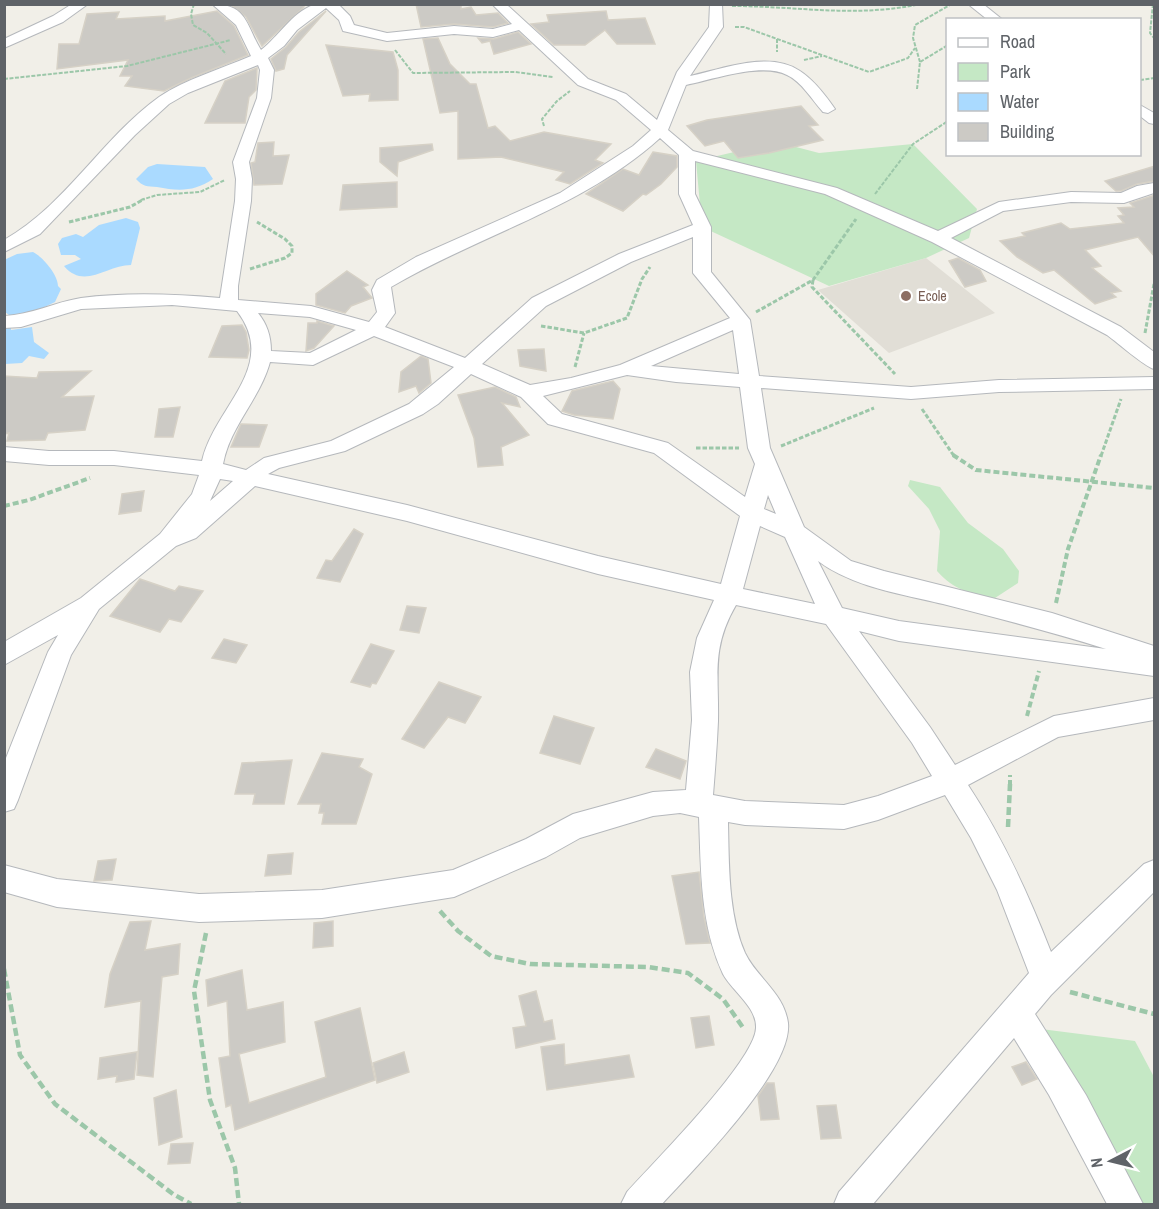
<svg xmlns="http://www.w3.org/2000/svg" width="1159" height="1209" font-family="'Archivo Narrow',sans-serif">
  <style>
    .education { fill: #e1ded6 }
    .green { fill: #c5e8c5 }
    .water { fill: #aadaff }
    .building { fill: #cccac5; stroke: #d6d1c6; stroke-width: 1.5 }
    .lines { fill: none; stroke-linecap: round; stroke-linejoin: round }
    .minor-casing { stroke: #b5b8bc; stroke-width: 2 }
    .path-far3 { stroke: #9cc7a9; stroke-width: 2; stroke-dasharray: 4 1.5; stroke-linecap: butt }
    .path-far2 { stroke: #9cc7a9; stroke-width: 3; stroke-dasharray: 4.5 2; stroke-linecap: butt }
    .path-far1 { stroke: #9cc7a9; stroke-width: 4; stroke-dasharray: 6 3; stroke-linecap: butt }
    .path { stroke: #9cc7a9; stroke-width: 4.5; stroke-dasharray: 8 4; stroke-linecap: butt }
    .minor { fill: #fff; fill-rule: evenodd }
    .education-dot { fill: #8d6e63; stroke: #fff; stroke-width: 2 }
    .labels { text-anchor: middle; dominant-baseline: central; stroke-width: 5; stroke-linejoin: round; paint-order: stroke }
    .far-education-label { font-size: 14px; fill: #785e54; stroke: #fff; text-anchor: start }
  </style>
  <rect width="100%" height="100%" fill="#f1efe8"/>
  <!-- education -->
  <path class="education" d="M926,258L995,313L889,353L818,290Z"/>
  <!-- green -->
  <g class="green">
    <path d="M777,142L819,153L913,144L977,209L969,238L926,258L829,286L702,227L696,161Z"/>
    <path d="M910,480L940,487L968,523L1003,549L1019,571L1018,583L995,598C971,595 953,589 937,571L940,531L929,509L908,486Z"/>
    <path d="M1041,1029L1135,1041L1154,1077V1204H1143L1078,1104Z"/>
  </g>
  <!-- water -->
  <g class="water">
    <path d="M157,164L205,167L213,179C194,192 178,191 157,187C147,186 143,187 136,179L148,167Z"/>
    <path d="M126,218L138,222L140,228L131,265C107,265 84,290 64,266L81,259L75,255H61L58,244L62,238L76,234L83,237L99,225Z"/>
    <path d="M33,252C43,257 58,275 58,286L61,289L55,302L28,315L13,318L5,312L4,260L17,254Z"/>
    <path d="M5,325L11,327V330L32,327L34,342L49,353L44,359L29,356L22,363L5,364Z"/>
  </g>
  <!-- building -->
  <g class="building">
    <path d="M304,4V7L262,46L246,17L231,5Z"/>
    <path d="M416,4H461V9L471,7L476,15L498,13L508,23L493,27L454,24L421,27Z"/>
    <path d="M217,11L234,26L248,55L191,78L164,91L125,86L132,76H120L128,60L57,69L59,44H79L87,14L119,12L116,19L165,16V21Z"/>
    <path d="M326,11L287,55L284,69L276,71L271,59L286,47L299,32Z"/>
    <path d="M606,11L608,20L645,18L655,44H617L605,30L585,45H554L531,24L549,22L547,15Z"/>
    <path d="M518,32L531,44L494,54L490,41L482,43L478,38L494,39Z"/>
    <path d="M438,38L450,64L470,84H476L488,128L495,126L510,141L544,132L611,144L595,160L603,163L570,184L556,180L564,172L501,157L458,159V111L440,113L423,39Z"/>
    <path d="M326,45L393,52L398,70V100L369,101L370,94L343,96Z"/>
    <path d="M257,68L256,90L249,97L245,123H205L225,81Z"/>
    <path d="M801,106L818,125L809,126L823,140L769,153L738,158L724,141L705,146L687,126L707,120Z"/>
    <path d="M274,142L273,156L289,155L282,184L254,185L251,163L255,162L258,143Z"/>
    <path d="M432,144L433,150L398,162L397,176L380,162V148Z"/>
    <path d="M653,152L677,156V167L661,184L646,195L643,194L623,211L586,194L623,169L639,175Z"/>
    <path d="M1155,166V181L1137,184L1121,191H1116L1105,181Z"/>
    <path d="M397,182V207L340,210L343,185Z"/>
    <path d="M1155,195V257L1138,237L1085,250L1101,266L1092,268L1121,291L1111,293L1116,297L1095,304L1054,270L1043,273L1017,257L1000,241L1025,236L1022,233L1061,223L1070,229L1124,223L1118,216L1124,215L1118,208L1134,207L1130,203Z"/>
    <path d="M958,258L980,270L986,281L965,287L949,261Z"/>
    <path d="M347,271L368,285L363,287L372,298L351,306L345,313L316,305V294Z"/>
    <path d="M317,321L334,326L314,348L306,351L308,323H317Z"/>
    <path d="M242,325L246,332L249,350L247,358L209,357L222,326Z"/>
    <path d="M544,349L546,371L520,366L518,350Z"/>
    <path d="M421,356L428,359L431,383L419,393L416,386L399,392L401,372Z"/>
    <path d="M91,371L62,397L94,396L85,430L48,433L45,440L7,441L9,433L4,434V376L37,378L39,372Z"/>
    <path d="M613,381L620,389L613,419L574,415L562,411L572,391Z"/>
    <path d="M495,387L516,397L520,407L502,403L529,435L501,447L503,465L478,467L474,438L458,395Z"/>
    <path d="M180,407L173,437H155L159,409Z"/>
    <path d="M241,424L267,425L259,447H231Z"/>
    <path d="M144,491L141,511L119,514L122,494Z"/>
    <path d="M354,529L363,534L340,582L317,578L326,560L332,561Z"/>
    <path d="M140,579L175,591L179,586L203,591L181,622L169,619L160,632L110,616Z"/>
    <path d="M407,606L426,608L419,633L400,630Z"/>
    <path d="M224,639L247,645L236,663L212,658Z"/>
    <path d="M371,644L394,651L376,684L372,683L370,687L351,682Z"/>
    <path d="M439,682L481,697L465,723L448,717L424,748L402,739Z"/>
    <path d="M554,716L594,728L580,764L540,753Z"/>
    <path d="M656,749L686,761L680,779L646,767Z"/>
    <path d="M322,753L363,759L359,767L372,774L356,824H322L324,813H319L321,804H298Z"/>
    <path d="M292,760L284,804H253L255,794H235L242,763Z"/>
    <path d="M293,853L291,874L265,876L268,855Z"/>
    <path d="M116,859L112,880L94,881L98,861Z"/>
    <path d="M699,872L704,917L710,943L686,944L672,876Z"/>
    <path d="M151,921L145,950L180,944L178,974L162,977L153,1077L137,1075L141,1001L105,1007L110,974L130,922Z"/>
    <path d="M333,921V946L313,948L314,923Z"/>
    <path d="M242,970L247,1010L283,1002L285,1042L239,1054L249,1103L326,1077L315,1022L360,1008L375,1080L235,1130L231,1105L226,1107L219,1058L230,1056L227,1001L208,1006L206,980Z"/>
    <path d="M536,991L544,1022L552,1020L555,1039L516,1048L513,1028L526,1026L519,996Z"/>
    <path d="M709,1016L714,1045L696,1048L691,1018Z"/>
    <path d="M564,1044L565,1065L629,1055L634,1077L547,1090L541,1047Z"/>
    <path d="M137,1052L134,1079L116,1082L117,1076L98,1079L100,1058Z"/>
    <path d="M404,1052L409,1072L377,1083L373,1063Z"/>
    <path d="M1026,1062L1037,1079L1022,1085L1012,1067Z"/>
    <path d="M767,1083H774L779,1119L761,1120L758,1096Z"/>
    <path d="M176,1090L182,1137L159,1145L154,1098Z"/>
    <path d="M836,1105L841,1138L821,1139L817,1106Z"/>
    <path d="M193,1143L190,1163L168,1164L171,1144Z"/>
  </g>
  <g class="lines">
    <defs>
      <g id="minor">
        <path d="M72,4H88L63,22L4,48V39L53,16Z"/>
        <path d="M212,4C248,4 246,26 261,50C278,37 292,13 313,5C320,3 331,4 338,4L350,16L354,25L387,33L454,26L493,29L512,24L492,4H506L588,79L626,94L657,120L677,72L709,27L710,4H722L723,27L690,76C722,69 770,50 800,71C814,80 826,96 835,109L828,113L823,112C812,100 802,82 787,75C762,62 712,80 686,85L668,130L693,151L837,188L938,231L999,202L1071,192L1121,193L1137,186L1154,183V193L1124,203L1071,202L1003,211L951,238L1121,327L1154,352V369C1144,366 1118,343 1107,335L932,242L825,194L695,161V194L711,227V272L750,320L759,376L911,387L999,380L1154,377V389L999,392L911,399L761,388L770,448L804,527L851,561L884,571L1052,613L1154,646V676L899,641L859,631L930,727L955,765L1054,716L1154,698V720L1058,737L968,785C1003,838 1028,893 1051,952L1144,864L1154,860V892L1051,995L1035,1014L1086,1095L1143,1204H1107L1049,1095L1014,1038L873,1204H834L839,1192L1029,973L997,890L971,838L945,795L878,820L844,829L745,825L728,822C729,864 728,914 745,953C757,978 784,993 788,1023C793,1070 694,1169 662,1204H621L627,1192C653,1163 755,1061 756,1028C757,1007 732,991 723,974C700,925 701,870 699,817L680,813L653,816L580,838L546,857L454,897L322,918L199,922L57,907L4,892V865L57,879L199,894L322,890L453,870L526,839L573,814L653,792L686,790L692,720L690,672L697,638L714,600L598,574L407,521L255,486L196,538L176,546L99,609L71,655L18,800L14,809L4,812V763L48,652L58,635L4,665V642L81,598L160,534L192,494L199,475L114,465H49L4,461V447L49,451H114L202,461C214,407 280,367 237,311L172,305L81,309L21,327L4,328V316C31,315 55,302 81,298C127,292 174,294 220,298L235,201L236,179L233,162L257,98L260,70L258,65L188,93L169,104L135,135L40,234L4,252V240C66,205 102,138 159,97C186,79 221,69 251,56L236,25ZM326,8L339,20L343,31L387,41L454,34L493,37L519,30L578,85L616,100L651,130L633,146L560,193L416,257L377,280L372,290L377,312L369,322L311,306L238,300V286L251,201L252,179L249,162L271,98L274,70L268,58L284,46L297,30ZM660,138L679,155V194L693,225L619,254L532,298L465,358L385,327L395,313L391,287C479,235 583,208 660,138ZM693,237V273L730,318L620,365L571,378L530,385L482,364L546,306L631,262ZM258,313L310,317L356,330L310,353L271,351C271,336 267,324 258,313ZM733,330L739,374L651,366ZM374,336L454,367L409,404L331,441L264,458L246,470L223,464C230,426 260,399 270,362L313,365ZM471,374L521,397L548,424L654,453L740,516L721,584L598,556L407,505L268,474L279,468L345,451L423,414L438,404ZM627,375L676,382L740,387L748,448L755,464L745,497L668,443L562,414L543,396ZM220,479L233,481L210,501ZM768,495L776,514L764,509ZM760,526L785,537L815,604L743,589ZM818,561C853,587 901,594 943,604C998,618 1052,632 1106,649L899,621L842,608ZM736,605L826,624L912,743L932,776L878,796L844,805L745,801L713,795C715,770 717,746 718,721C719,675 711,648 736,605Z"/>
        <path d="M968,4H983L1003,20H988Z"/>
        <path d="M1140,105L1154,113V124L1149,123L1140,116Z"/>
      </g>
    </defs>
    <!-- minor casing -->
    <use href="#minor" class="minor-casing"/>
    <!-- path-far3 -->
    <g class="path-far3">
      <path d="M194,4L191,14L193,25L207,33L226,54"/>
      <path d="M1153,4L1150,33L1154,38"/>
      <path d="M732,6C795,6 857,18 920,4"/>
      <path d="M735,27H744L869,72L908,58L915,48"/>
      <path d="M777,39V52"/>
      <path d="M395,50L413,73L515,72L553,77"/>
      <path d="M804,60L822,56"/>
      <path d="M920,62L913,38L915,25L950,5"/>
      <path d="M4,79L127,66L231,40"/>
      <path d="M1140,80L1154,78"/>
      <path d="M917,89L920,62L948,45"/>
      <path d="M544,126L542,119L557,101L570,91"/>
      <path d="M875,194L913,144L948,121"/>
      <path d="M141,200L157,195L200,192L225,180"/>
    </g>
    <!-- path-far2 -->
    <g class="path-far2">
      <path d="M69,222L130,207L144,199"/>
      <path d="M250,269L285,258L292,253V246L285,239L257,222"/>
      <path d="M813,280L812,287L895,374"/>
      <path d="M756,312L813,280L856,219"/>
      <path d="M541,326L584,333L627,318L642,279L650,267"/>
      <path d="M1145,333L1154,284"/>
      <path d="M575,367L584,333"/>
      <path d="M922,409L954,456"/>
      <path d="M781,446L874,408"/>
      <path d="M696,448H739"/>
      <path d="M1101,456L1121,399"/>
    </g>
    <!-- path-far1 -->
    <g class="path-far1">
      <path d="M953,455L976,470L1154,488"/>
      <path d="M4,506L29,500L90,478"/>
      <path d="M1056,603L1068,549L1101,455"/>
      <path d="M1027,716L1039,671"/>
      <path d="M1010,786V775"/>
    </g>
    <!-- path -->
    <g class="path">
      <path d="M1008,827L1010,784"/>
      <path d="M440,911L458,931L491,956L530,964L648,967L688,973L723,999L744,1029"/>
      <path d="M206,933L194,991L210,1100L235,1168L239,1204"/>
      <path d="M4,969L20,1055L55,1104L173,1194L191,1204"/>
      <path d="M1070,992L1154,1014"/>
    </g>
    <!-- minor -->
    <use href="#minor" class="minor"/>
  </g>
  <!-- markers -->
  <circle class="education-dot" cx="906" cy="296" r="6"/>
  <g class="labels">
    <!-- far-education labels -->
    <g class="far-education-label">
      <text x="918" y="296">Ecole</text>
    </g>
  </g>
  <!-- border -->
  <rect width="1159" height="1209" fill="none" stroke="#5f6368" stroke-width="12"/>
  <!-- legend -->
  <rect x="946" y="18" width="195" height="138" fill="#ffffff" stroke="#bfc1c3" stroke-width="1.5"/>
  <rect x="958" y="38" width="30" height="9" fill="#ffffff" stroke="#bfc1c3" stroke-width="1.5"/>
  <text x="1000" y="48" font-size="18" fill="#5f6368">Road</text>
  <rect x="958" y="63" width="30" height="18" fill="#c5e8c5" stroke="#bfc1c3" stroke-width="1.5"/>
  <text x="1000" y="78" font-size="18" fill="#5f6368">Park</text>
  <rect x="958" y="93" width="30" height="18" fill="#aadaff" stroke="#bfc1c3" stroke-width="1.5"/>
  <text x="1000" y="108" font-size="18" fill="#5f6368">Water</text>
  <rect x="958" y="123" width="30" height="18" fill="#cccac5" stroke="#bfc1c3" stroke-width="1.5"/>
  <text x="1000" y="138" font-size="18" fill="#5f6368">Building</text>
  <!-- north arrow -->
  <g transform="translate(1111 1161) rotate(263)" stroke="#ffffff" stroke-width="4.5" paint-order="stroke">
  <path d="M0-4.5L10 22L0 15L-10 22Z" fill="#5f6368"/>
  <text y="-9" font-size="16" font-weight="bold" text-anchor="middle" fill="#5f6368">N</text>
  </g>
</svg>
